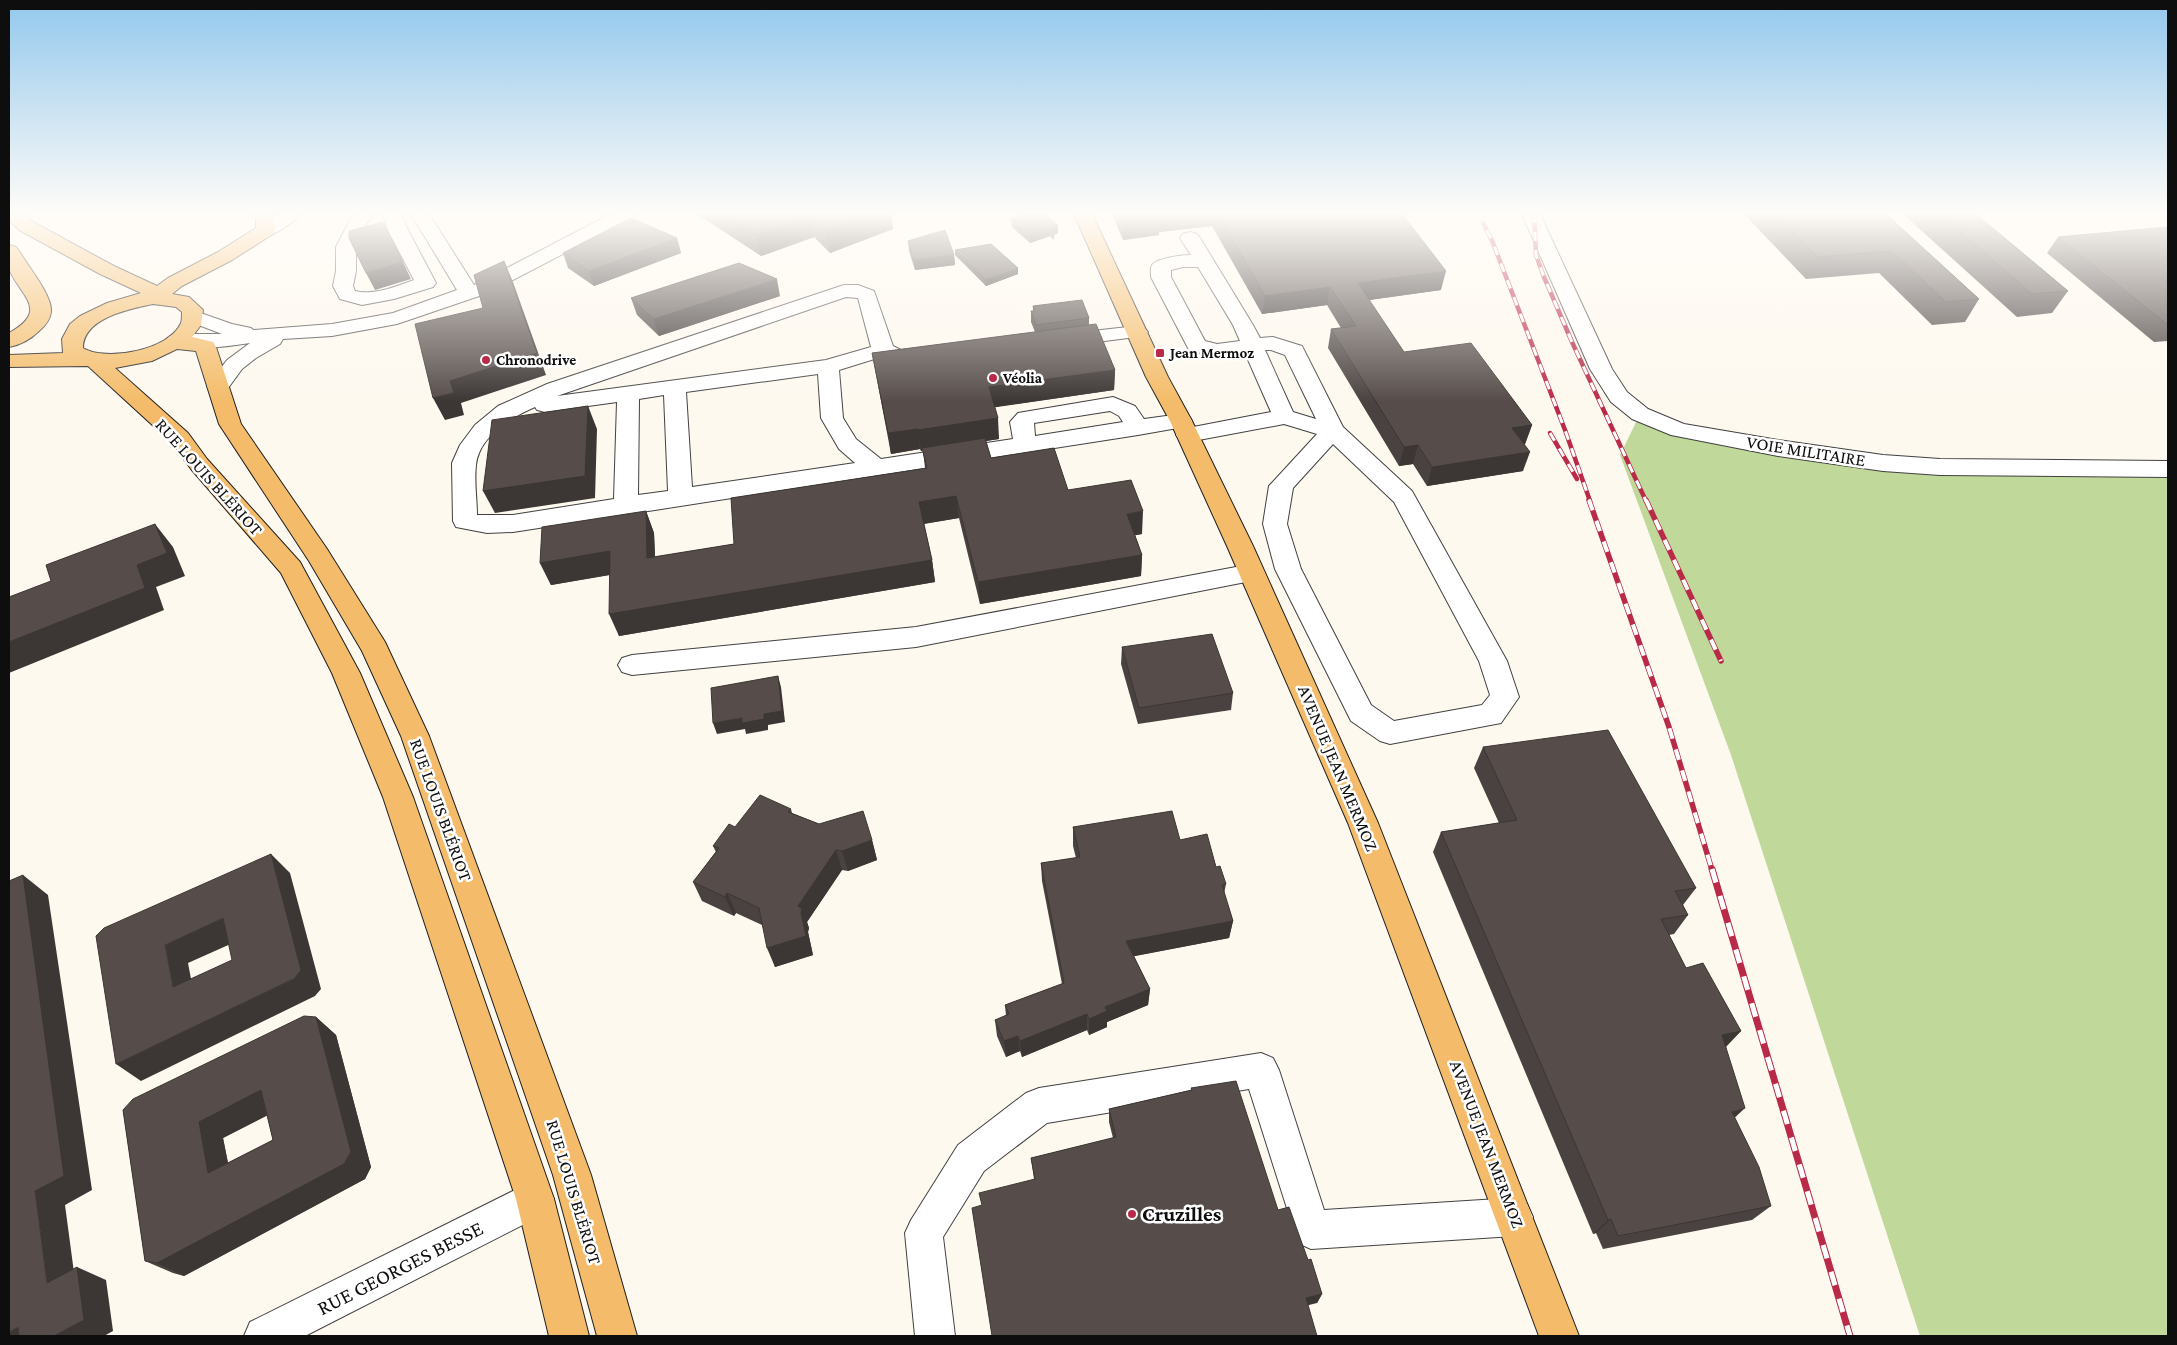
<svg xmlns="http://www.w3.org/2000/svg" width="2177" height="1345" font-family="'Crimson Pro',serif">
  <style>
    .forest { fill: #c0d89a }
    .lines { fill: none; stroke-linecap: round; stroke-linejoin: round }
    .minor-casing { stroke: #414141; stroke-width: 2 }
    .major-casing { stroke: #1f1f1f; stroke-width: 2 }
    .minor { fill: #fff; fill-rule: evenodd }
    .major { fill: #f4bc6a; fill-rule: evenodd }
    .rail-far2-casing { stroke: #b92a48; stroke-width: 4.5 }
    .rail-far1-casing { stroke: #b92a48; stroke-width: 5.5 }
    .rail-casing { stroke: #b92a48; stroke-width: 7 }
    .rail-far2 { stroke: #fff; stroke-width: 3; stroke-dasharray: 9; stroke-linecap: butt }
    .rail-far1 { stroke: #fff; stroke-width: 4; stroke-dasharray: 11; stroke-linecap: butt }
    .rail { stroke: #fff; stroke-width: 5; stroke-dasharray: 14; stroke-linecap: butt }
    .wall { fill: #4a4240; fill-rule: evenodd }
    .shaded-wall { fill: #3c3634 }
    .building { fill: #564d4a; stroke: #3c3634; fill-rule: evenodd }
    .poi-dot { fill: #b92a48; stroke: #fff; stroke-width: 2 }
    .labels { text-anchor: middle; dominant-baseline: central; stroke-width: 5; stroke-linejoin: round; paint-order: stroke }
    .far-poi-label { font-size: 15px; font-weight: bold; fill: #0e0e0e; stroke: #fff; text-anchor: start }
    .street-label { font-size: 18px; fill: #0e0e0e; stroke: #fff }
    .near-poi-label { font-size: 21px; font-weight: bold; fill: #0e0e0e; stroke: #fff; text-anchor: start }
    .near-street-label { font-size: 21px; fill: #0e0e0e; stroke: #fff }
  </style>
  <rect width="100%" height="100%" fill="#fef9ef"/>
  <!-- forest -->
  <path class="forest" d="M1640,414L1679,430L1883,463L2168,469V1336H1920L1731,755L1620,455Z"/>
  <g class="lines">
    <defs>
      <g id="minor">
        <path d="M278,214H300L298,218C286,226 274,238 259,234L256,230L259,226Z"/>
        <path d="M355,214H375L366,224L356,247V271L353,286L355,291C374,296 397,286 414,280L388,230L383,214H401L408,230L436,283L433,287L394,299L362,305L340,299L333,286L336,271V247L349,222Z"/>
        <path d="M411,214H429L474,285L611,214H634L632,218L488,293L397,324L332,336L283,339L280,344L256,358L242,369L226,391L218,393L210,391L207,386L227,360L250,343C224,347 195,351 170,344L166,340L170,336L177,334H222L188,321L185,317L188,313L195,311L232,324L251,328L253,330L332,324L393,313L457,290Z"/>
        <path d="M1522,214H1540L1612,369L1627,392L1648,409L1684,424L1778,440L1883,455L1940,459L2168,461V477L1940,475L1883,471L1778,456L1671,435L1632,419L1611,402L1590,369Z"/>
        <path d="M1190,232L1197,234L1200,238L1253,325L1260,338L1273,337L1302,346L1343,427L1412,491L1507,661L1519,697L1501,723L1390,744L1380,741L1351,721L1275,569L1263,524L1269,486L1317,434L1284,424L1188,442L1180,440L1176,435L1180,430L1188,428L1271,412L1245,353L1216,357L1189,350L1151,277C1151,273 1150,268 1152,265C1157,258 1182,255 1191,255L1180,238L1183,234ZM1183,267H1198L1233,325L1240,341L1217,344L1205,341L1171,277V270ZM1265,350H1271L1285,355L1316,419L1293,412ZM1333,444L1394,502L1479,661L1490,695L1482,705L1394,721L1371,705L1301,569L1287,524L1293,488Z"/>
        <path d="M844,285H858L874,291L893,346L907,353L923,351L931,352L934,357L931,362L904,366L881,357L839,370L843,418L856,439L881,459L1013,439L1010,422L1018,413L1113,397L1135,406L1144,419L1181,414L1189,416L1192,421L1189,426L1138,435L513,532L487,533L456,527L453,521L452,463L460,445L475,425L498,406L547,384ZM846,297L858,298L871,347L826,360L557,396ZM818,374L821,418L839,449L855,463L692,487L686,392ZM664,395L668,491L638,495L639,399ZM617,402L614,499L513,515H477C477,499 474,481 476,465C479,436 512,417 535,407L537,410L545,412ZM1110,411L1119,416L1123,422L1035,436L1034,423Z"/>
        <path d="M1137,326L1144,328L1148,332L1144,336L1065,346L1058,344L1054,340L1058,336L1065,334Z"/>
        <path d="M1252,564L1261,567L1265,573L1261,579L916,647L632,675L622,672L618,665L622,658L632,655L916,627Z"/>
        <path d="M1261,1053L1273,1058L1279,1070L1324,1210L1514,1198L1527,1204L1533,1217L1527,1230L1514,1236L1311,1249L1298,1243L1249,1089L1047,1123L984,1171L943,1237L955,1336H915L905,1233L911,1220L958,1145L1026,1093L1039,1088Z"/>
        <path d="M535,1180L548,1186L554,1199L548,1212L305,1336H244L250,1322Z"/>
      </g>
      <g id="major">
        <path d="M9,214H25L33,222L114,266L157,286L168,278L218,252L256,228V218L253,214H272C276,220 277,229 273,234L232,260L182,286L172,294L189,297L203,310L201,325L192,337L213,342L216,347L241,424L327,549L385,642L429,736L591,1175L637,1336H597L553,1175L401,736L362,651L309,561L219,424L196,351L177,349L152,361L115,368L188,433L207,459L300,562L360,673L413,797L554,1199L589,1336H549L516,1199L383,797L332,673L281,573L191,469L172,443L88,366L9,367V355L63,353L62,339L70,324L80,316L107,303L141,293L100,274L19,230L9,219ZM153,304L176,307L182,312C182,315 182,320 181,323C170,350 106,362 83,348C83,318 129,309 153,304Z"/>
        <path d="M1074,214H1092L1168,377L1192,421L1253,546L1378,823L1579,1336H1539L1348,823L1227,546L1170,421L1146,377Z"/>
        <path d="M9,245L16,247L19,251C27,265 53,296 51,312C50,320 45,326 39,331C31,339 20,345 9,347V333C50,310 21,297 9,269C7,263 9,252 9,245Z"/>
      </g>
    </defs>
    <!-- minor casing -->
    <use href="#minor" class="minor-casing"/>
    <!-- major casing -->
    <use href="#major" class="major-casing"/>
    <!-- minor -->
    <use href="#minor" class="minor"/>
    <!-- major -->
    <use href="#major" class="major"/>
    <defs>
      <g id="rail-far2">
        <path d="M1479,214L1493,243L1565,430L1590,501"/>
        <path d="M1534,214L1536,255L1544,277L1572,342L1646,501"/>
        <path d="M1550,433L1577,479"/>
      </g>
      <g id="rail-far1">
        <path d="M1589,500L1669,727L1712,870"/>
        <path d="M1646,500L1721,661"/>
      </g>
      <path id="rail" d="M1712,869L1850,1336"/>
    </defs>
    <!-- rail-far2 casing -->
    <use href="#rail-far2" class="rail-far2-casing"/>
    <!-- rail-far1 casing -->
    <use href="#rail-far1" class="rail-far1-casing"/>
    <!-- rail casing -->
    <use href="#rail" class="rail-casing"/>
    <!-- rail-far2 -->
    <use href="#rail-far2" class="rail-far2"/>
    <!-- rail-far1 -->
    <use href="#rail-far1" class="rail-far1"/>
    <!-- rail -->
    <use href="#rail" class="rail"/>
  </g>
  <!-- wall -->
  <g class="wall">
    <path d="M697,214H891L893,229L830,253L814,237L761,256Z"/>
    <path d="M1024,214H1047L1048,217L1058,225V233L1054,235V240L1050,236L1030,243L1012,227L1011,219Z"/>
    <path d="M1112,214H1402L1441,290L1369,300L1404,352L1532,425L1525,444H1524L1523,471L1427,486L1413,464L1399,466L1328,348L1331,329L1341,328L1327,305L1262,314L1212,226L1159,232V235L1123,240Z"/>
    <path d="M1744,214H1886L1979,299L1965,322L1932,325L1879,273L1806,279Z"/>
    <path d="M1903,214H1976L2068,291L2052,313L2017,317Z"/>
    <path d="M2168,227V341L2154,342L2047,253L2058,237Z"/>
    <path d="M677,238L681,253L594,286L568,268L563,253Z"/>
    <path d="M908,241L954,255L955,265L915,270L909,251Z"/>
    <path d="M955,250L1018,274L986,286L955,255Z"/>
    <path d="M780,296L659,336L637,315L631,298Z"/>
    <path d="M1033,306L1089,318V325L1115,370L1114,390L994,407L999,439L986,441L991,458L1068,490L1142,534L1135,535L1142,555L1141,576L980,604L959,518L924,524L932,560L935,582L619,636L610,575L551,585L540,563L646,511L654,533L655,557L734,544L925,468L923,451H921L920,449L891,454L872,353L1035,332L1031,322V311H1033Z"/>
    <path d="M1122,647L1233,693L1231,710L1138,724L1121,664Z"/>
    <path d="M1483,747L1696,888L1683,905L1688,915L1674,934L1669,935L1686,968L1741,1031L1726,1047L1735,1118L1771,1206L1752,1220L1603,1249L1596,1233L1593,1234L1433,852L1441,832L1499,823L1474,768Z"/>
    <path d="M791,809L792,813L819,824L872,840L877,860L848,871L842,870L807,922L809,928L808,932L813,955L775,967L762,925L736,913L734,916L702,901L693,882L716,852L713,846L735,827Z"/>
    <path d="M1073,827L1180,840L1216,867L1226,884L1224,894L1233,921L1229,938L1134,956L1150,989L1148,1005L1107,1022V1027L1089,1035L1087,1030L1022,1057L1020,1051L1006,1057L997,1036L995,1020L1006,1016L1005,1005L1062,984L1042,881L1041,863L1076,858L1073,846Z"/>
    <path d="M316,1017L336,1035L371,1167L365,1179L184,1276L173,1273L145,1261L123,1110ZM267,1115L273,1140L228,1163L223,1138Z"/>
    <path d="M1191,1088L1278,1210L1308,1260L1322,1294L1317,1303L982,1205L1034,1179L1031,1158L1113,1138L1109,1122V1109L1191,1090Z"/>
  </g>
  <!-- shaded-wall -->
  <g class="shaded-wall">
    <path d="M875,214H891L893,229L830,253L826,232Z"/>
    <path d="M1159,214H1213L1212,226L1159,232V235L1123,240L1124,221Z"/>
    <path d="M811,217L814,237L761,256L756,235Z"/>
    <path d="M1058,225V233L1054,235V232L1052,227Z"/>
    <path d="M1049,228L1050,236L1030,243V235Z"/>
    <path d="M677,238L681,253L594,286L589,271Z"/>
    <path d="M954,255L955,265L915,270L914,260Z"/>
    <path d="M504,261L513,282L546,375L461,403L464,415L445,420L433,398L450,381Z"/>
    <path d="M403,262L411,279L375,290L366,273Z"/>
    <path d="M1018,268V274L986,286V280Z"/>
    <path d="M1446,271L1441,290L1355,302L1358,283Z"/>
    <path d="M777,279L780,296L659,336L654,319Z"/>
    <path d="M1330,287L1327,305L1262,314L1265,296Z"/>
    <path d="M1115,370L1114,390L990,408L989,387Z"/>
    <path d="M588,406L597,429L595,498L495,513L483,491Z"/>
    <path d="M998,418L999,439L921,451L918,430Z"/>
    <path d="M1532,425L1525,444L1505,447L1512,428Z"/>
    <path d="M918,429L920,449L891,454L888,433Z"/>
    <path d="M1418,445L1413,464L1399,466L1404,447Z"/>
    <path d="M1530,452L1523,471L1427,486L1432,467Z"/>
    <path d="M956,496L959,518L922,524L919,502Z"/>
    <path d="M646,511L654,533L656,580L647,558Z"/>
    <path d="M1143,511L1142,534L1126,537L1127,514Z"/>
    <path d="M155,524L173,547L185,576L156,587L164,610L9,673V642Z"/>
    <path d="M610,551L620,573L551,585L540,563Z"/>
    <path d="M1142,555L1141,576L980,604L978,582Z"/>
    <path d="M932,560L935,582L619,636L609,614Z"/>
    <path d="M778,676L781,687L785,722L768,725V730L746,734L745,729L717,734L713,723L764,714Z"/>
    <path d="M872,840L877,860L848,871L842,851Z"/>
    <path d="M836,850L842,870L807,922L809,928L808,932L813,955L775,967L767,948L798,906Z"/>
    <path d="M271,854L290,873L321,989L315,996L141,1081L116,1064L295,978Z"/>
    <path d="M23,875L48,895L92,1190L65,1205L77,1295L47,1283L35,1191Z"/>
    <path d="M727,893L736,913L734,916L725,897Z"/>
    <path d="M223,918L244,938L188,963L196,1005L173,987L165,945Z"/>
    <path d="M1233,921L1229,938L1125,958L1126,941Z"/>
    <path d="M1150,989L1148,1005L1107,1022V1027L1089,1035V1019L1105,1007Z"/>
    <path d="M1087,1014V1030L1022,1057L1020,1041Z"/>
    <path d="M316,1017L336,1035L371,1167L365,1179L184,1276L157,1263L344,1164Z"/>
    <path d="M1741,1031L1724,1048L1722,1035Z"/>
    <path d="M1018,1036L1020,1051L1006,1057L1004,1041Z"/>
    <path d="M261,1090L284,1107L223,1138L233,1188L208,1173L199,1122Z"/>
    <path d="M1745,1108L1728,1124L1732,1112Z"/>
    <path d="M1611,1219L1596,1233L1593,1234L1608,1220Z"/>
    <path d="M77,1267L106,1280L113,1331L104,1336H54Z"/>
    <path d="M1322,1294L1317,1303L1301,1307L1306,1298Z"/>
    <path d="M18,1327L44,1336H9V1332Z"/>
  </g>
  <!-- building -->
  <g class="building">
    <path d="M723,214H877L826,232L811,217L756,235Z"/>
    <path d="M1026,214H1047L1048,217L1058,225L1052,227L1054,232L1049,228L1030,235L1011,219Z"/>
    <path d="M1121,214H1160H1159L1160,216L1124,221Z"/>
    <path d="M1218,214H1402L1446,271L1358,283L1404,352L1471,343L1532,425L1512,428L1530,452L1432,467L1418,445L1404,447L1331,329L1356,326L1330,287L1265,296Z"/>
    <path d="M1775,214H1886L1979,299L1946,302L1892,251L1817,257Z"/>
    <path d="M1940,214H1976L2068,291L2032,294Z"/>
    <path d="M631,218L677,238L589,271L563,253Z"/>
    <path d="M383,222L403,262L366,273L349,238V231Z"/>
    <path d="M2168,227V325L2058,237Z"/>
    <path d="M945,230L954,255L914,260L908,241Z"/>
    <path d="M991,244L1018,268L986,280L955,250Z"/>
    <path d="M504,261L537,353L450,381L454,393L433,398L415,324L483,308L474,275Z"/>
    <path d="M739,263L777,279L654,319L631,298Z"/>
    <path d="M1082,300L1089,318L1036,325L1031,311H1034L1033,306Z"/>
    <path d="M1096,324L1115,370L989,387L998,418L918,430V429L888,433L872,353Z"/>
    <path d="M588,406L585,476L483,491L492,420Z"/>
    <path d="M985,438L991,458L1054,448L1068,490L1131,480L1143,511L1127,514L1142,555L978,582L956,496L919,502L932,560L609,614L610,551L540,563L542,527L646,511L647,558L734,544L731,498L927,468L922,448Z"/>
    <path d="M155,524L167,553L137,565L145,588L9,642V597L51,581L46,565Z"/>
    <path d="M1212,634L1233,693L1139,708L1122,647Z"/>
    <path d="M778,676L782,711L764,714V719L742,723V718L713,723L711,688Z"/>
    <path d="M1608,730L1696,888L1675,891L1688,915L1661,919L1686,968L1703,963L1741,1031L1722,1035L1745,1108L1732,1112L1759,1167L1771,1206L1618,1236L1611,1219L1608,1220L1441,832L1517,820L1483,747Z"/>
    <path d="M760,795L791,809L788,812L819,824L863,811L872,840L842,851L836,850L798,906L802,909L801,913L806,936L767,948L759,908L727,893L725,897L693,882L719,848L713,846L729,824L735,827Z"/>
    <path d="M1172,811L1180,840L1207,834L1216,867L1220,866L1226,884L1222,885L1233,921L1126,941L1150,989L1105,1007L1107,1011L1089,1019L1087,1014L1020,1041L1018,1036L1004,1041L995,1020L1009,1014L1005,1005L1064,983L1041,863L1080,857L1073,827Z"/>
    <path d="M271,854L301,970L295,978L116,1064L96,936L104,928ZM223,918L232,960L173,987L165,945Z"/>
    <path d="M23,875L64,1176L35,1191L47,1283L77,1267L84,1320L54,1336H19L18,1327L9,1332V881Z"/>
    <path d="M304,1016L316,1017L351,1152L344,1164L157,1263L145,1261L123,1110L133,1099ZM261,1090L273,1140L208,1173L199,1122Z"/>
    <path d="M1236,1081L1278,1210L1289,1207L1308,1260L1311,1259L1322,1294L1306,1298L1317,1336H992L972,1208L982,1205L979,1193L1035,1179L1031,1158L1116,1137L1109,1109L1192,1090L1191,1088Z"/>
  </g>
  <!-- sky -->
  <linearGradient id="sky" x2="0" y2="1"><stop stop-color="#93c8ed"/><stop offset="0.53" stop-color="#fffcf8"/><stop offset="1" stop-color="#fffcf8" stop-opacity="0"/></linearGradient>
  <rect width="2177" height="402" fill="url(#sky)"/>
  <!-- markers -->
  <g class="poi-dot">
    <rect x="1155" y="348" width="10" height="10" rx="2.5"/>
    <circle cx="486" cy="360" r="5"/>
    <circle cx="993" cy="378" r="5"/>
    <circle cx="1132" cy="1214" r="5"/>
  </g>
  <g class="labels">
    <!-- far-poi labels -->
    <g class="far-poi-label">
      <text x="1170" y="353">Jean Mermoz</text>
      <text x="496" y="360">Chronodrive</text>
      <text x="1003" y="378">Véolia</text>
    </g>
    <!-- street labels -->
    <g class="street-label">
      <text transform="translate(1806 451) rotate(9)">VOIE MILITAIRE</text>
      <text transform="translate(209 477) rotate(48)">RUE LOUIS BLÉRIOT</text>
      <text transform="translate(1338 768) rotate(67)">AVENUE JEAN MERMOZ</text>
      <text transform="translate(441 810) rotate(70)">RUE LOUIS BLÉRIOT</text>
      <text transform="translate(1487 1144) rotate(69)">AVENUE JEAN MERMOZ</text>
      <text transform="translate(574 1192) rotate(73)">RUE LOUIS BLÉRIOT</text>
    </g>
    <!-- near-poi labels -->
    <g class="near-poi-label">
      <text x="1142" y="1214">Cruzilles</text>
    </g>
    <!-- near-street labels -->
    <g class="near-street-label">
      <text transform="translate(400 1268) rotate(-27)">RUE GEORGES BESSE</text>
    </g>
  </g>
  <!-- border -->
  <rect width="2177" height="1345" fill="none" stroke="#0e0e0e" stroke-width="20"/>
</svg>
